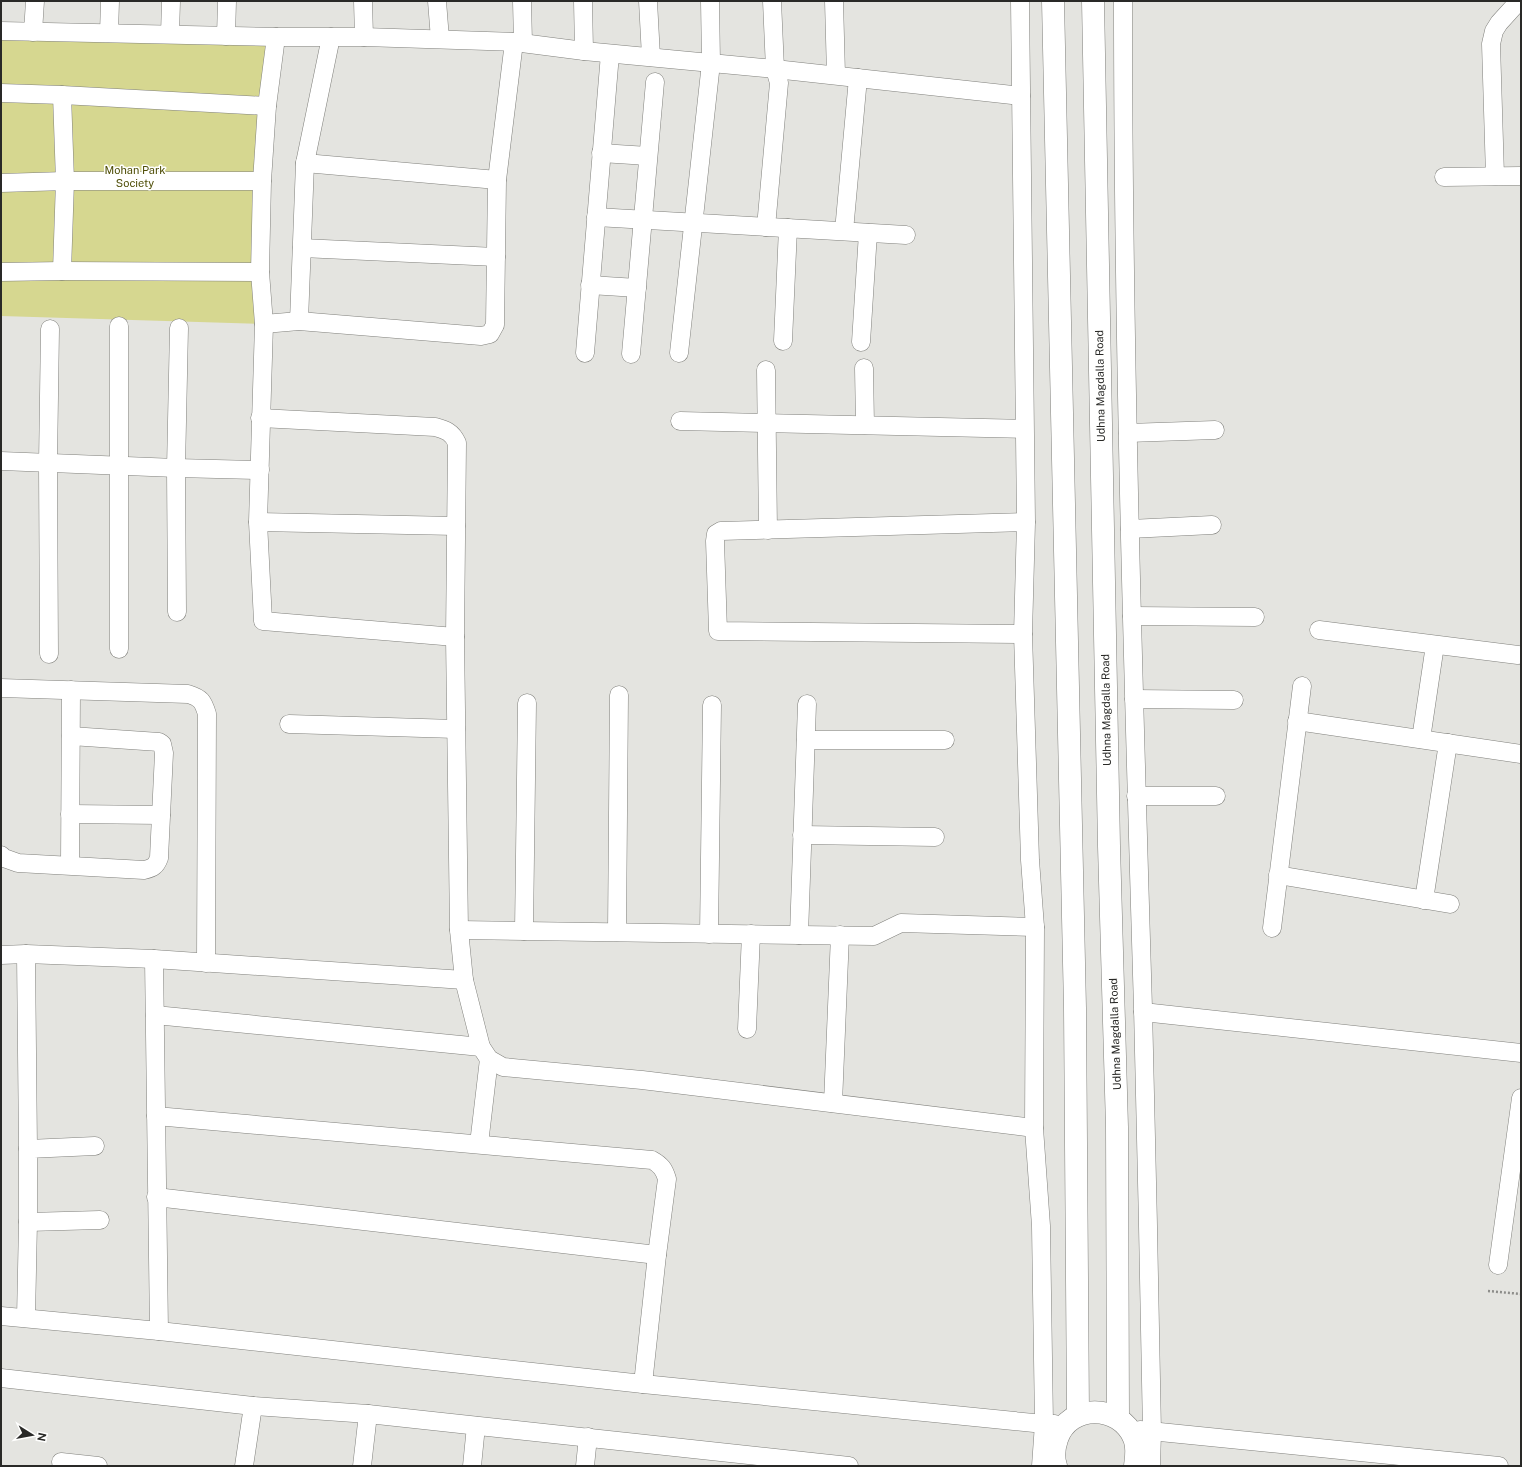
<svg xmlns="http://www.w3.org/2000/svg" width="1522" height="1467" font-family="'Public Sans',sans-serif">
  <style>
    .green { fill: #d6d790 }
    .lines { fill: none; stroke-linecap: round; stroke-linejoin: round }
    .minor-casing { stroke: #80807c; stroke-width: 19 }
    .major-casing { stroke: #80807c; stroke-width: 23 }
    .path { stroke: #8d8d8a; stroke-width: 2.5; stroke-dasharray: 2 2; stroke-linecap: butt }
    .minor { stroke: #fff; stroke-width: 18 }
    .major { stroke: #fff; stroke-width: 22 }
    .labels { text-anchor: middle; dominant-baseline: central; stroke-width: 3; stroke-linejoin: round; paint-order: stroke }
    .park-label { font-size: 11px; fill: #4f4e08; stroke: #fffffe }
    .street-label { font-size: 11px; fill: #292927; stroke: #fffffe }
  </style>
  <rect width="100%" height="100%" fill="#e4e4e0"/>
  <!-- green -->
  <path class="green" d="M1,29L273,37L264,324L1,316Z"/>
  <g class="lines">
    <defs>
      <g id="minor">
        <path d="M363,1L364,37"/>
        <path d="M437,1L440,39"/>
        <path d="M522,1L523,43"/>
        <path d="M583,1L584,51"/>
        <path d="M648,1L651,57"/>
        <path d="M834,1L836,75"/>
        <path d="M1020,1L1026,522L1023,634L1030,860L1035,927L1034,1128L1041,1226L1044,1424L1041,1466"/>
        <path d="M1123,1C1123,337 1133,672 1143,1008C1147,1149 1149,1291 1152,1432L1151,1466"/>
        <path d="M1,31L276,37H364L514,42L584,51L775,69L1021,96"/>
        <path d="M33,32L35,1"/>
        <path d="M109,33L110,1"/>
        <path d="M170,34L171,1"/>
        <path d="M226,36L227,1"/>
        <path d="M276,37L267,106L262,181L260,272L264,324L258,522L263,621L455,637"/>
        <path d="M1,93L62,95L267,106"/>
        <path d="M62,95L65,181L62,271"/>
        <path d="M601,153L648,156"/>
        <path d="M305,163L497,180"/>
        <path d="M1495,176L1491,44L1494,31L1499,23L1519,1"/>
        <path d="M1444,177L1521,176"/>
        <path d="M1,183L65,181H262"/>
        <path d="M596,217L906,235"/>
        <path d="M766,227L779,83L775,69L772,1"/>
        <path d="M844,231L858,78"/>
        <path d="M302,248L496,257"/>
        <path d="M1,272L62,271L260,272"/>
        <path d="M590,285L637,288"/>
        <path d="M299,321L305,163L331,37"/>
        <path d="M264,324L299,321L481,336L490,334L495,325L497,180L514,42"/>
        <path d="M119,326V649"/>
        <path d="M783,341L788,228"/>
        <path d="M861,342L868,233"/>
        <path d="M585,353L610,54"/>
        <path d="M679,353L711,63L710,1"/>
        <path d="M631,354L655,82"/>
        <path d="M864,368L865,425"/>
        <path d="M766,370L768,530"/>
        <path d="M260,418L435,427C446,430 452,432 457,443L455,637L459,930L464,980L481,1047L489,1059L503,1067L642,1080L1034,1128"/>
        <path d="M680,421L1024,429"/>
        <path d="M1128,433L1215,430"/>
        <path d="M1,461L176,468L260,470"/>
        <path d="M258,522L456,526"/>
        <path d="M1130,529L1212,525"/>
        <path d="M177,612L176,468L179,328"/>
        <path d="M1132,616L1255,617"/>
        <path d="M1319,630L1518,655"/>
        <path d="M1023,634L718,631L715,541L716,534L721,531L1026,522"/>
        <path d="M49,654L48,463L50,329"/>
        <path d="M1,688L188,694C201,698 203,701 207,714L206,963"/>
        <path d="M1134,699L1234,700"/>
        <path d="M1297,721L1521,754"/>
        <path d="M289,724L456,729"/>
        <path d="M1421,739L1435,645"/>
        <path d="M806,740H945"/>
        <path d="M1136,796H1216"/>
        <path d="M70,814L161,815"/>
        <path d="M802,835L935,837"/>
        <path d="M1,855L4,858L18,863L144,870C153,868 156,866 159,858L164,753L162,744L159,742L71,736"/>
        <path d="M70,865L71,690"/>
        <path d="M1278,875L1450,904"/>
        <path d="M1424,900L1448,743"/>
        <path d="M1272,928L1302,686"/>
        <path d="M459,930L874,936L901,923L1035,927"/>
        <path d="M524,931L527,703"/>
        <path d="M617,932L619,695"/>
        <path d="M709,934L712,705"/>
        <path d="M799,935L807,704"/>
        <path d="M26,954L28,1149"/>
        <path d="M1,955L26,954L154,959L464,980"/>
        <path d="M154,959L159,1331"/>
        <path d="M1143,1012L1521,1053"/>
        <path d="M155,1015L481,1047"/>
        <path d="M747,1029L751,934"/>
        <path d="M833,1103L840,935"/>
        <path d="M156,1116L652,1160C661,1165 664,1169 667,1179L657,1255L643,1384"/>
        <path d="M479,1144L489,1059"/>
        <path d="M156,1197L657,1255"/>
        <path d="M28,1222L100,1220"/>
        <path d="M1498,1265L1521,1098"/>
        <path d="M1,1316L159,1331L643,1384L1044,1424H1055"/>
        <path d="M26,1318L28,1222V1149L95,1146"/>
        <path d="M1,1378L253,1406L368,1414L849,1466"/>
        <path d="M1140,1430L1499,1466"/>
        <path d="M61,1462L98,1466"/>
        <path d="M244,1466L253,1406"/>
        <path d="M362,1466L368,1414"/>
        <path d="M472,1466L476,1426"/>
        <path d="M585,1466L588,1437"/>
      </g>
      <g id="major">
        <path d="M1053,1L1075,1008L1078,1415"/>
        <path d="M1093,1L1109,846L1117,1127L1118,1418"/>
        <path d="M1056,1466C1053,1457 1054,1448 1057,1439C1069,1403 1120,1404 1134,1438C1138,1447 1136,1457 1135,1466"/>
      </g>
    </defs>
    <!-- minor casing -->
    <use href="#minor" class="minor-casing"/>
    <!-- major casing -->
    <use href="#major" class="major-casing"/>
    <!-- path -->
    <path class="path" d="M1488,1291L1521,1294"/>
    <!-- minor -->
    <use href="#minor" class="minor"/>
    <!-- major -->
    <use href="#major" class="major"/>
  </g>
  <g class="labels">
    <!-- park labels -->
    <g class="park-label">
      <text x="135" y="170">Mohan Park<tspan x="135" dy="13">Society</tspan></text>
    </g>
    <!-- street labels -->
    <g class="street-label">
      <text transform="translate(1100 386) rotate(-91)">Udhna Magdalla Road</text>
      <text transform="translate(1106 710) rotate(-91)">Udhna Magdalla Road</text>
      <text transform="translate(1115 1034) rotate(-92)">Udhna Magdalla Road</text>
    </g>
  </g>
  <!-- border -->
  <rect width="1522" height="1467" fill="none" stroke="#292927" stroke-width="4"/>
  <!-- north arrow -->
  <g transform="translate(32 1435) rotate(101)" stroke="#fffffe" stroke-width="3" paint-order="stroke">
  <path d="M0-3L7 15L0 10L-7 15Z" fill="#292927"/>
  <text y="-6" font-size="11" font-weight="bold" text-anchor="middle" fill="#292927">N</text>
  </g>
</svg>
